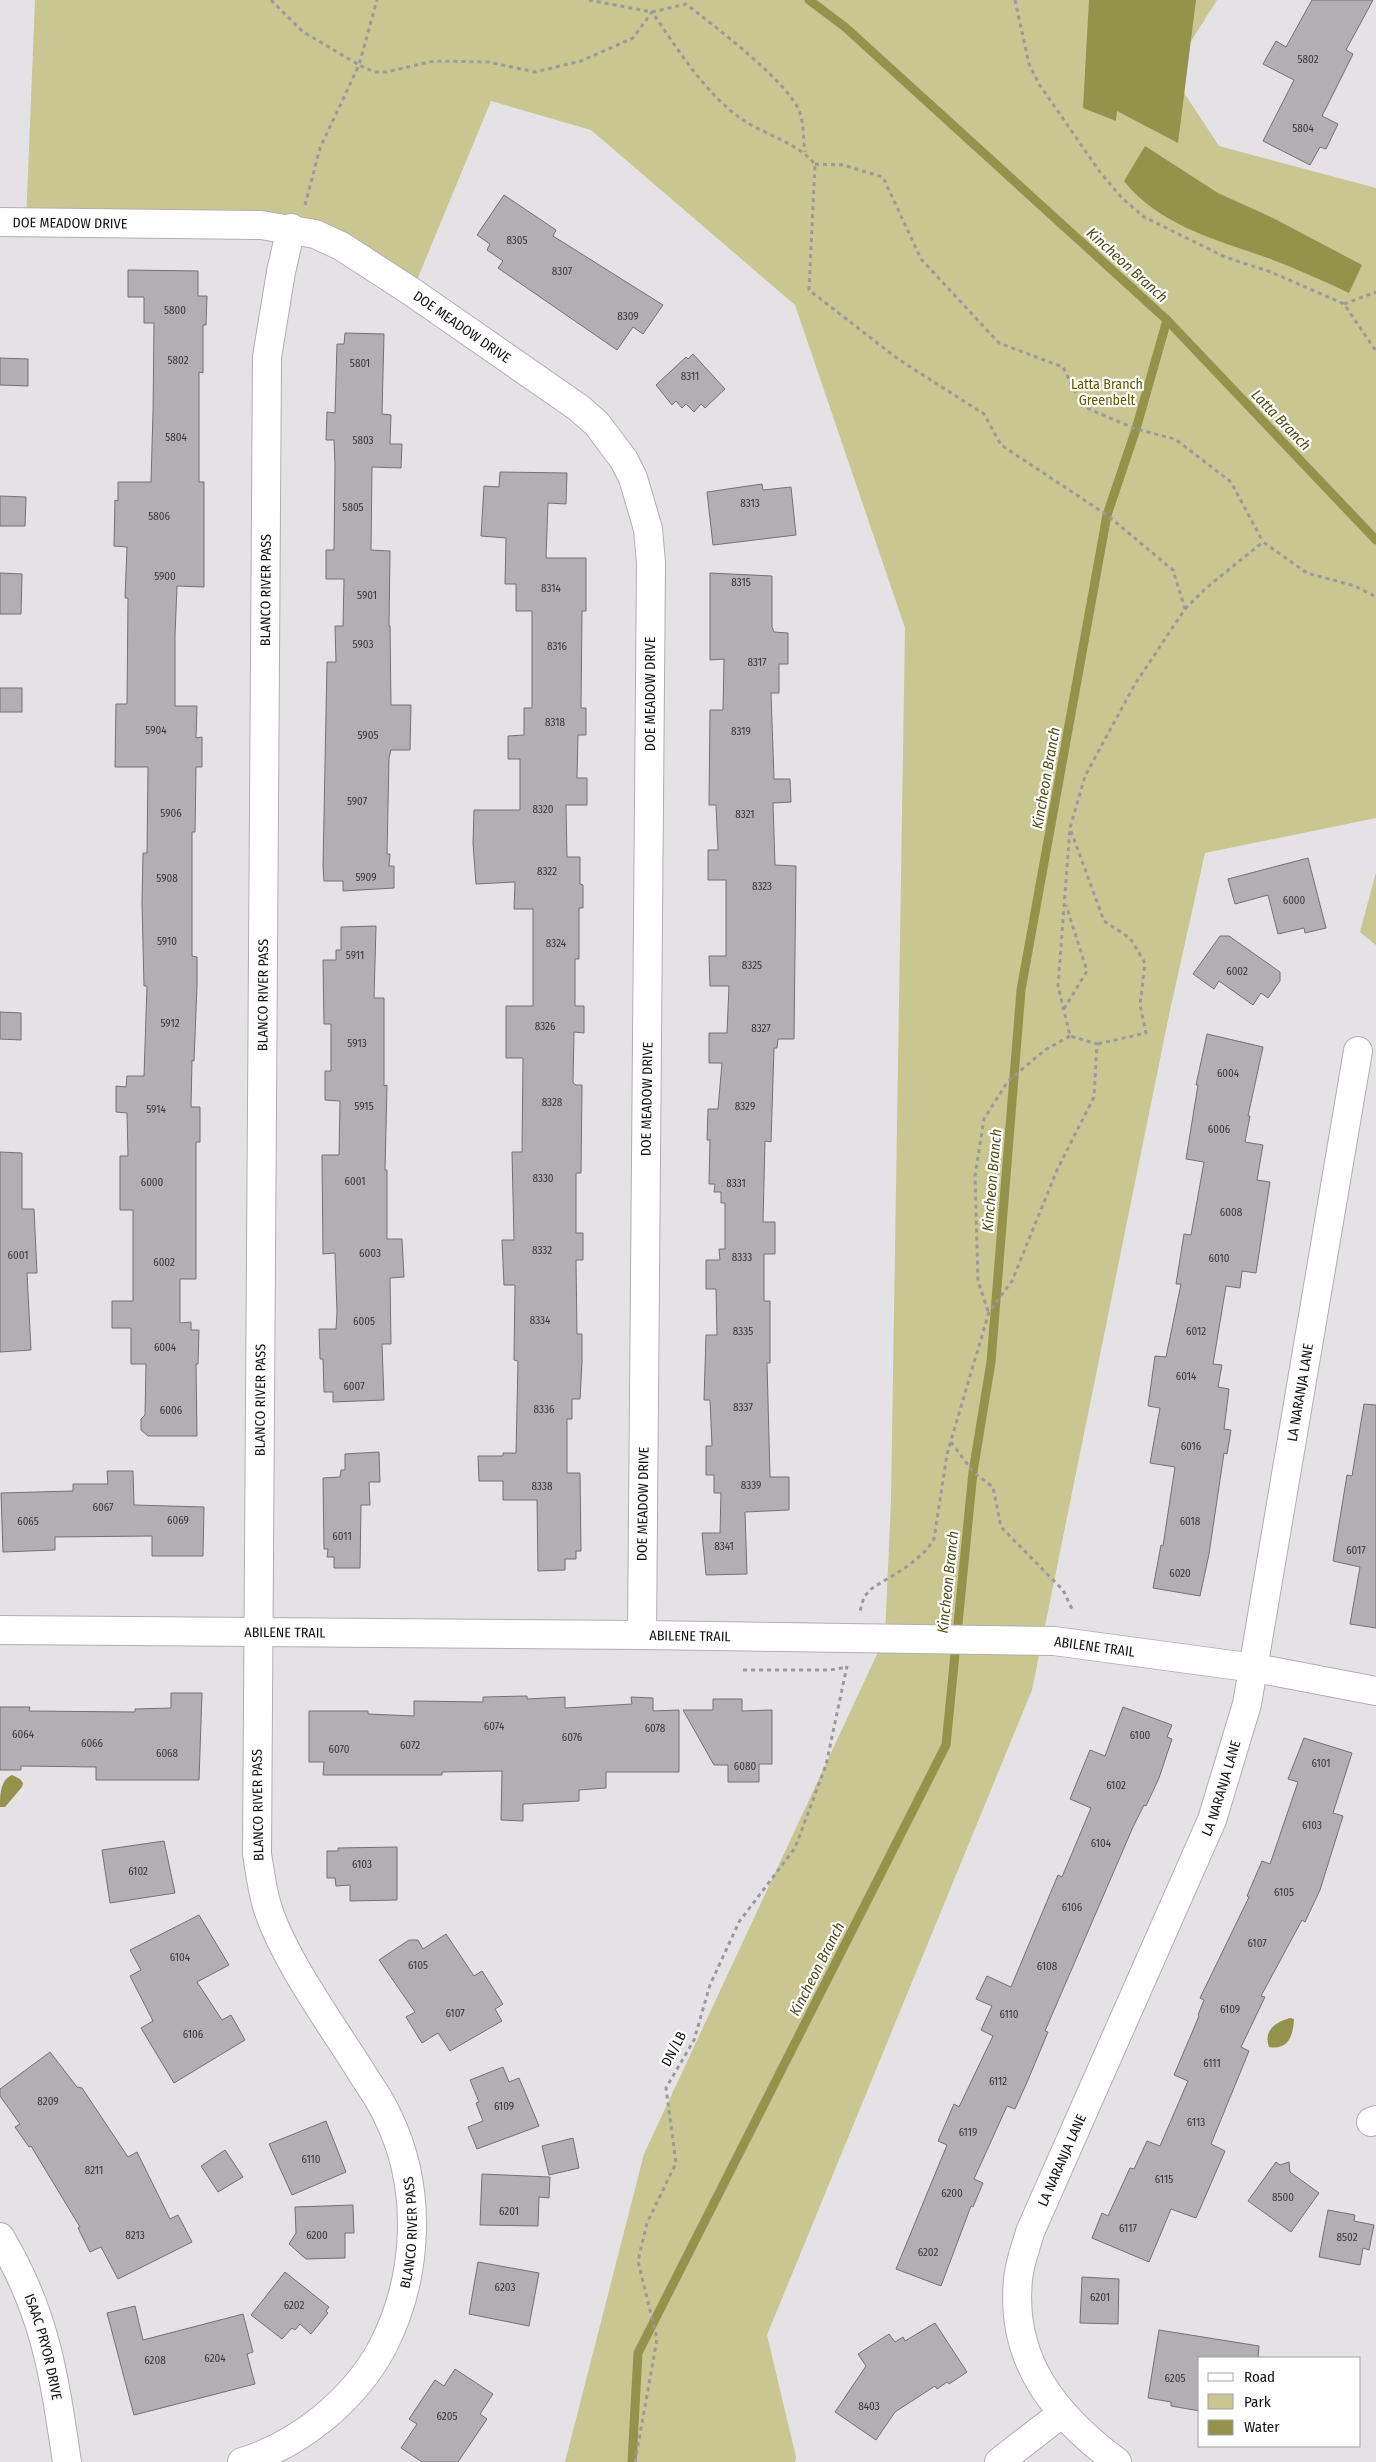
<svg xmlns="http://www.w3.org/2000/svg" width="1376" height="2462" font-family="'Fira Sans Condensed',sans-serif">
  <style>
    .green { fill: #c9c692 }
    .water { fill: #95924c }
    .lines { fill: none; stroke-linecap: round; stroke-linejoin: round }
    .stream { stroke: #95924c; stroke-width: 9 }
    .building { fill: #b2afb2; stroke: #747174 }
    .minor-casing { stroke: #b1aeb1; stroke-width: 30 }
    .path { stroke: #9c999c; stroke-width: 3; stroke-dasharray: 4 4; stroke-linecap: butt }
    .minor { stroke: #fff; stroke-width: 28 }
    .labels { text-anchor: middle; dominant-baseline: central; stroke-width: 4.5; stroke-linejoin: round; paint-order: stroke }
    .number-label { font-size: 11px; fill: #3b383a }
    .street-label { font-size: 14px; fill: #131112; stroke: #fff }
    .park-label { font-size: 14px; fill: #605b02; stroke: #fff }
    .water-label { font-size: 15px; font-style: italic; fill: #514e19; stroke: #fff }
  </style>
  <rect width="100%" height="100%" fill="#e5e2e5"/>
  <!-- green -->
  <g class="green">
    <path d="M35,0H1217L1171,73L1219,146L1376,188V818L1205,853L1169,1015L1032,1690L767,2335L796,2457L795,2462H565L644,2154L885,1637L891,1499L905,628L795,305L591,130L491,101L412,292L315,234L26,223Z"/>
    <path d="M1376,872V945L1360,932Z"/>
  </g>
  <!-- water -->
  <g class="water">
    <path d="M1089,0H1196L1178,143L1117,111L1116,121L1083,108Z"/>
    <path d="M1145,146L1218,193L1273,218L1362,265L1349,293C1322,280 1296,269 1268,258C1216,240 1159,225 1124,181Z"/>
    <path d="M12,1775L20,1779L23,1783L22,1787L5,1807H0C0,1795 0,1780 12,1775Z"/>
    <path d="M1290,2018L1294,2019C1293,2037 1288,2050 1269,2047C1263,2030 1276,2022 1290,2018Z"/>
  </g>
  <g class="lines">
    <!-- stream -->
    <g class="stream">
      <path d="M1167,320L1376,540"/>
      <path d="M632,2462L638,2353L946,1745L973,1472L991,1362L1021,990L1107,515L1136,429L1167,320L845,27L809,0"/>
    </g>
  </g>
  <!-- building -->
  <g class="building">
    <path d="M1312,0H1373L1346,50L1353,54L1322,116L1338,124L1326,149L1320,147L1310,165L1263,141L1294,80L1263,64L1276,41L1286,47Z"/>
    <path d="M504,195L556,230L553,236L663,305L643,334L633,327L617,350L498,268L503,261L487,250L490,244L477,235Z"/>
    <path d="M128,270L198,271V296H207L206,325H203V373L199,372V482H204V587L177,586L175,635V706H197L196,738L202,737V767H196L195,832H192V956L197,957V986L194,1061L192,1060L191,1107H200V1142H196V1279H180V1323L191,1322V1330H199L198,1364H196L197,1436H148L141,1430V1419L145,1415L146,1364H131V1328H112V1301H133V1210H120V1156H128L127,1113L116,1112V1086L126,1087L127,1076H144L147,986H144L142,903L143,853H147L148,767H115L116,704H127L128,598H125L127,547L114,546L115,500L118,501V482H151L153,412L154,323H144V297H128Z"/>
    <path d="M345,333L384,334L382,414L391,415L390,444H402L401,468L372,467L371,550L390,551L389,626H390L391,705H411L410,750H391L389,758L387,854H390L389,866H394V888L343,891V881H324L323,867L327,662H336L335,626H343L344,579H326V550H334L335,465L334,440H326L327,412L335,413L337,344H344Z"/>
    <path d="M693,354L725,389L705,408L701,404L694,412L686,404L682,408L676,401L672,405L656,385L686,357L688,359Z"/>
    <path d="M0,358L28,359V386L0,385Z"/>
    <path d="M500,472L567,473L566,504L548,503L546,558H586V611H582L581,708H586V735H578L577,778H587V805H566L567,857H580V884L583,885V908H579V959H575V1006H584V1033L574,1032L573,1083L576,1085H582L581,1173H576V1233H583V1260H576L577,1334H582V1361L580,1399H572V1419H567V1473H580L581,1551H576V1559H565V1570L538,1571L537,1500H503V1481H479L478,1456H503V1453H516L518,1361L514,1360L515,1285H504L502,1240H514L512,1152H522L523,1058H506V1006H533V909H514L515,882L476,884L473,843L474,810H520V759H508V736L524,735V708H532V611H516V584H505L506,538L481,536L484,486L499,487Z"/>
    <path d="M762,484L763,490L791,487L796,535L713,545L707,492Z"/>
    <path d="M0,496L26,497L25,526H0Z"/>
    <path d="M0,573L22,574L21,614H0Z"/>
    <path d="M710,573L772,576V627L774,632L788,633V664H779V693H771L774,779H790L791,802L773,803L775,865L796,866L794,1039H778L777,1048H774L771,1142L765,1141L763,1222H775V1254H764V1301H770V1363H767L770,1477H789V1510L745,1512L747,1574L706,1575L702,1533H720L721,1493H714V1475H706V1446H712L710,1400H704L706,1335H717L716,1289H706V1260H720L719,1249H725V1203H721V1192H714L715,1184H709L710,1140H707L708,1109H718L722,1063H709V1033H727L729,986H710L709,956H726V880H708V850H718L716,805H709L710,710H723L724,659L710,660Z"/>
    <rect x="0" y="688" width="22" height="24"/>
    <path d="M1308,858L1326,928L1305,933L1304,928L1278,934L1268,895L1235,904L1228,879Z"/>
    <path d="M376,926L374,998H384V1086L387,1085L385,1170H387V1239H402L404,1277L390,1278L391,1344H382L384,1400L333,1402V1392H324L323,1359H320L319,1329H336L337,1312L335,1253L323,1254L322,1155H339L340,1101L325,1100V1071H331V1024H324L323,960H336V950H341V927Z"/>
    <path d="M1220,936H1229L1280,972V981L1268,998L1261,993L1253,1005L1219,981L1214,989L1193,974Z"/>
    <path d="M0,1012L21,1013V1040L0,1039Z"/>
    <path d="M1207,1034L1263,1047L1248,1116H1250L1245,1142L1263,1145L1257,1180L1270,1182L1256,1273L1242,1271L1240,1288L1226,1286L1213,1364L1222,1365L1218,1387L1229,1389L1224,1429L1231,1430L1227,1454L1224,1453L1209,1554L1200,1596L1153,1588L1161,1545L1163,1546L1175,1467L1150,1463L1160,1408L1148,1406L1155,1356L1166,1357L1181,1284H1176L1184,1234L1191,1235L1204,1162L1186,1159L1198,1085H1196Z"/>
    <path d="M0,1152L22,1153V1209H34L37,1273H27L31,1350L0,1352Z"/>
    <path d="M1364,1404L1376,1405V1628L1350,1624L1360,1567L1333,1561L1347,1475L1352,1476Z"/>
    <path d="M379,1452L380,1482H369L370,1505H361L360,1568H334V1557H327L328,1549H324L323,1478L340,1477L341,1470H345V1454Z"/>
    <path d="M107,1471H133L134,1505L204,1507L203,1556H152V1536L55,1537V1550L3,1552L1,1493L73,1491V1484H108Z"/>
    <path d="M171,1693H202L199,1780H96V1767L21,1766V1770H0V1707H30L29,1711L135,1712V1709L171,1708Z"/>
    <path d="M527,1696V1699L565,1697V1708L632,1704L631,1697L653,1698V1711L679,1710V1772H606V1788L579,1790V1801L523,1804V1821L501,1820L502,1771L442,1772V1775H323L324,1762H309V1711H368V1714L414,1716V1701L483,1702V1697Z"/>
    <path d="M713,1699H742V1711L772,1710V1764H759V1782H728V1765H714L683,1710H713Z"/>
    <path d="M1123,1707L1172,1725L1167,1737L1172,1739L1159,1778L1146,1806L1144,1805L1133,1827L1045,2031L1048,2032L1028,2080L1015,2109L1007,2106L974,2179L983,2183L973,2207L971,2206L941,2286L896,2269L947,2145L938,2141L954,2104L959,2107L993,2036L981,2030L992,2006L976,1999L987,1976L1011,1987L1058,1875L1062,1877L1091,1808L1070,1799L1090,1750L1105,1756Z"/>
    <path d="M1304,1738L1352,1753L1333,1813L1343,1816L1320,1890L1305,1922L1302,1920L1261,1996L1265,1997L1241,2047L1249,2051L1211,2144L1225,2151L1196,2218L1171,2209L1149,2262L1092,2238L1102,2213L1108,2216L1130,2168L1134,2169L1147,2141L1160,2146L1188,2081L1174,2075L1199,2016L1198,2015L1204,2000L1200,1998L1249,1897L1247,1896L1262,1861L1270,1864L1298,1782L1288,1779Z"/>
    <path d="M164,1841L175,1893L110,1903L102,1850Z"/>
    <path d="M397,1847V1900L350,1901V1885L336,1886L335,1878H327V1851H338V1848Z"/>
    <path d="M199,1915L229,1965L197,1982L222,2020L231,2015L245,2040L174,2083L141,2028L153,2021L130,1976L141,1970L130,1950Z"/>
    <path d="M446,1934L474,1976L482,1971L503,2004L495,2009L502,2021L450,2051L438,2033L422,2043L406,2017L415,2012L379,1960L409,1940H418L423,1949Z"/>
    <path d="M50,2052L77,2087L82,2088L128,2157L137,2152L170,2219L178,2215L192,2242L118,2279L101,2247L90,2252L78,2228L80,2227L31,2146L29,2147L15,2127L20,2124L0,2096V2089Z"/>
    <path d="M503,2067L509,2082L519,2078L539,2126L477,2149L468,2127L483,2121L476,2103L479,2102L470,2080Z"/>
    <path d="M326,2121L346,2172L292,2195L269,2144Z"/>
    <path d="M573,2138L579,2168L549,2175L542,2146Z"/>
    <path d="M225,2150L243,2177L218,2192L201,2166Z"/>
    <path d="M1276,2162L1280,2165L1289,2162L1290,2172L1319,2193L1291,2232L1248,2201Z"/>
    <path d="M482,2174L550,2177L549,2198L539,2197L538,2226L480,2225Z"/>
    <path d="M353,2205L354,2233H345V2258L306,2259L289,2244L296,2233L295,2207Z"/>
    <path d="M1328,2210L1355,2215L1354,2221L1374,2225L1369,2250L1363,2248L1360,2265L1319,2257Z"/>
    <path d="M478,2262L539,2273L529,2326L469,2314Z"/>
    <path d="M285,2272L329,2307L326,2311L328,2313L311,2334L300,2324L295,2330L292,2328L282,2339L251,2315Z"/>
    <path d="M1082,2277L1119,2279L1118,2324L1080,2323Z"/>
    <path d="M135,2306L143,2340L243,2314L253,2352L247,2354L255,2384L134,2415L107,2313Z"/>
    <path d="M935,2323L967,2372L949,2384L947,2382L937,2389L935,2386L895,2412L876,2440L835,2412L866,2366L858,2354L889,2334L895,2342L903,2337L905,2341Z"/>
    <path d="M1159,2330L1259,2346L1258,2358H1200V2411L1171,2406V2402L1148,2398Z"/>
    <path d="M455,2369L493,2394L480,2414L487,2419L458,2462H422L401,2448L417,2424L409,2419L435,2380L444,2386Z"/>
  </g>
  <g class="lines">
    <defs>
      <g id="minor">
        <path id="s1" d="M0,222L261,225L315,234L341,246L412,292L579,408L597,424L624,460L633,478L648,529L651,563L642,1635"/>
        <path id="s2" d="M0,1630L642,1635L1054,1641L1255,1668L1376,1691"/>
        <path d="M1371,2122L1376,2120"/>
        <path id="s3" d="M0,2237C46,2314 54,2376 67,2462"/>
        <path id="s4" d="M242,2462C299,2445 354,2400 382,2348C419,2277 423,2187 387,2115C380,2099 369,2085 360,2070C330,2022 283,1958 267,1906C262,1889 260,1872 257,1854L267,357L281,272L291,228"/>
        <path d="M999,2462L1061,2414"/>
        <path id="s5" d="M1117,2462C1056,2416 1010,2362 1018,2280C1019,2264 1026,2247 1030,2232L1212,1820L1247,1704L1358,1051"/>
      </g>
    </defs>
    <!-- minor casing -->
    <use href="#minor" class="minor-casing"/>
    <!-- path -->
    <g class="path">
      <path d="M271,0L302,31L359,65L377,0"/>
      <path d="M589,0L652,12L686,4C713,25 790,83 800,113C804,124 803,140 805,152"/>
      <path d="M1015,0L1029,64L1039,84L1100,172L1121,197L1144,217L1225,257L1271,272L1344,304L1376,351"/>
      <path d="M815,164L843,165L883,177L921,259L999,343L1063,367L1082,406L1136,429L1175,439L1231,482L1263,542"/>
      <path d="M305,205L320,148L359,65L374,72H386L434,61L488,62L535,72L581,61L633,38L652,12C677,48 704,92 740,118C764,135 795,141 815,164L809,290L898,359L984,414L1001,445L1107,515L1173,570L1185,609L1135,684L1085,776L1070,828L1058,986L1070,1036L1097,1044L1094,1097L1057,1170L1012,1281L989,1312L947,1454L934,1539C921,1562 892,1575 871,1589L864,1597L860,1611"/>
      <path d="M1344,304L1376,292"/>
      <path d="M1185,609L1206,588L1263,542L1307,573L1355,586L1376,597"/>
      <path d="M1071,831L1104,921L1130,938L1145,963L1140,1005L1146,1033L1097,1044"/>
      <path d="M1064,1009L1087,971L1066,905"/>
      <path d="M988,1311L978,1281L975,1176L984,1119L1008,1081L1045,1050L1070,1036"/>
      <path d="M951,1442L973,1472L993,1487L1001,1527L1063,1590L1072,1609"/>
      <path d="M743,1670H830L847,1667"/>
      <path d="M635,2462L657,2339L638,2261L647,2223L676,2163L666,2088L694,2040L710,1985L739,1922L795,1848L826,1765L847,1666"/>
    </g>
    <!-- minor -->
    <use href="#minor" class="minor"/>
  </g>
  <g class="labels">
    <!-- number labels -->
    <g class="number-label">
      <text x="1308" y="59">5802</text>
      <text x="1303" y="128">5804</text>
      <text x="517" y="240">8305</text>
      <text x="562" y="271">8307</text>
      <text x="175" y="310">5800</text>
      <text x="628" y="316">8309</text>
      <text x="178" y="360">5802</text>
      <text x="360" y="363">5801</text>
      <text x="690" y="376">8311</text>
      <text x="176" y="437">5804</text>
      <text x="363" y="440">5803</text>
      <text x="750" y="503">8313</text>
      <text x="353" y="507">5805</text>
      <text x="159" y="516">5806</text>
      <text x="165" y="576">5900</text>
      <text x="741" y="582">8315</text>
      <text x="551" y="588">8314</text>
      <text x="367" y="595">5901</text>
      <text x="363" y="644">5903</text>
      <text x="557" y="646">8316</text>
      <text x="757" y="662">8317</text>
      <text x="555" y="722">8318</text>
      <text x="156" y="730">5904</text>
      <text x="741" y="731">8319</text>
      <text x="368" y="735">5905</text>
      <text x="357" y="801">5907</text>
      <text x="543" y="809">8320</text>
      <text x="171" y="813">5906</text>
      <text x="745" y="814">8321</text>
      <text x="547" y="871">8322</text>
      <text x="366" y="877">5909</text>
      <text x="167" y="878">5908</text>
      <text x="762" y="886">8323</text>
      <text x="1294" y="900">6000</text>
      <text x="167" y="941">5910</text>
      <text x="556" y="943">8324</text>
      <text x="355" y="955">5911</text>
      <text x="752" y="965">8325</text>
      <text x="1237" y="971">6002</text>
      <text x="170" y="1023">5912</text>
      <text x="545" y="1026">8326</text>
      <text x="761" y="1028">8327</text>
      <text x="357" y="1043">5913</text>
      <text x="1228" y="1073">6004</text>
      <text x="552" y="1102">8328</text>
      <text x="364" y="1106">5915</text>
      <text x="745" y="1106">8329</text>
      <text x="156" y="1109">5914</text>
      <text x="1219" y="1129">6006</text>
      <text x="543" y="1178">8330</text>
      <text x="355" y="1181">6001</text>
      <text x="152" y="1182">6000</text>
      <text x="736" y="1183">8331</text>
      <text x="1231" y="1212">6008</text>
      <text x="542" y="1250">8332</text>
      <text x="370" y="1253">6003</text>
      <text x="18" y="1255">6001</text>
      <text x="742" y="1257">8333</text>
      <text x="1219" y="1258">6010</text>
      <text x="164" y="1262">6002</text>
      <text x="540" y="1320">8334</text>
      <text x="364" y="1321">6005</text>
      <text x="743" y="1331">8335</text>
      <text x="1196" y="1331">6012</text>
      <text x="165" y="1347">6004</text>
      <text x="1186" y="1376">6014</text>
      <text x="354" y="1386">6007</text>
      <text x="743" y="1407">8337</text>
      <text x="544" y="1409">8336</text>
      <text x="171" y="1410">6006</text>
      <text x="1191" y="1446">6016</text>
      <text x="751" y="1485">8339</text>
      <text x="542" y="1486">8338</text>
      <text x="103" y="1507">6067</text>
      <text x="178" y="1520">6069</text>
      <text x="28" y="1521">6065</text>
      <text x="1190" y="1521">6018</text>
      <text x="342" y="1536">6011</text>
      <text x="724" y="1546">8341</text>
      <text x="1356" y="1550">6017</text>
      <text x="1180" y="1573">6020</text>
      <text x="494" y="1726">6074</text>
      <text x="655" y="1728">6078</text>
      <text x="23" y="1734">6064</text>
      <text x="1140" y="1735">6100</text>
      <text x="572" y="1737">6076</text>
      <text x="92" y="1743">6066</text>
      <text x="410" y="1745">6072</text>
      <text x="339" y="1749">6070</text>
      <text x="167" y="1753">6068</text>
      <text x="1321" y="1763">6101</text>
      <text x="745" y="1766">6080</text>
      <text x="1116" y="1785">6102</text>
      <text x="1312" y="1825">6103</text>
      <text x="1101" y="1843">6104</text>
      <text x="362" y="1864">6103</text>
      <text x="138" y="1871">6102</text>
      <text x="1284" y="1892">6105</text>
      <text x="1072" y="1907">6106</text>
      <text x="1257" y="1943">6107</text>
      <text x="180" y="1957">6104</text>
      <text x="418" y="1965">6105</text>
      <text x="1047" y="1966">6108</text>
      <text x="1230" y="2009">6109</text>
      <text x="455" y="2013">6107</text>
      <text x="1009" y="2014">6110</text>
      <text x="193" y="2034">6106</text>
      <text x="1212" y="2063">6111</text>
      <text x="998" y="2081">6112</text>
      <text x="48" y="2101">8209</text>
      <text x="504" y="2106">6109</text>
      <text x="1196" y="2122">6113</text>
      <text x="968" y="2132">6119</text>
      <text x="311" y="2159">6110</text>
      <text x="94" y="2170">8211</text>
      <text x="1164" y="2179">6115</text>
      <text x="952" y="2193">6200</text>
      <text x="1283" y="2197">8500</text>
      <text x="509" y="2211">6201</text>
      <text x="1128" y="2228">6117</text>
      <text x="135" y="2235">8213</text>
      <text x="317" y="2235">6200</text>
      <text x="1347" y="2237">8502</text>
      <text x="928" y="2252">6202</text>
      <text x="505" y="2287">6203</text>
      <text x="1100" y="2297">6201</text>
      <text x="294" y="2305">6202</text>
      <text x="215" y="2358">6204</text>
      <text x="155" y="2360">6208</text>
      <text x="1175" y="2378">6205</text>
      <text x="869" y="2406">8403</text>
      <text x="447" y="2416">6205</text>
    </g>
    <!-- street labels -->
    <g class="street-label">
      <text stroke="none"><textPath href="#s1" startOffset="70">DOE MEADOW DRIVE</textPath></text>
      <text stroke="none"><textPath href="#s1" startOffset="490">DOE MEADOW DRIVE</textPath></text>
      <text stroke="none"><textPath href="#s4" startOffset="1985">BLANCO RIVER PASS</textPath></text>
      <text transform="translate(650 694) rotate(-90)">DOE MEADOW DRIVE</text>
      <text stroke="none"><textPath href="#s4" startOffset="1580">BLANCO RIVER PASS</textPath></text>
      <text transform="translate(647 1099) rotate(-89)">DOE MEADOW DRIVE</text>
      <text stroke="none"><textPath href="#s5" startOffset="1155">LA NARANJA LANE</textPath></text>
      <text stroke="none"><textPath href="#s4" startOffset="1175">BLANCO RIVER PASS</textPath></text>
      <text transform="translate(643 1504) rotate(-89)">DOE MEADOW DRIVE</text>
      <text stroke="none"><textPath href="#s2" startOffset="285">ABILENE TRAIL</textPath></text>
      <text stroke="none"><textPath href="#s2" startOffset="690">ABILENE TRAIL</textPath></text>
      <text stroke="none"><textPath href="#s2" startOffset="1095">ABILENE TRAIL</textPath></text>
      <text stroke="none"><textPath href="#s5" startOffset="751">LA NARANJA LANE</textPath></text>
      <text transform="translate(258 1805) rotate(-91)">BLANCO RIVER PASS</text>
      <text transform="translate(674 2049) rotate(-62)">DN/LB</text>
      <text stroke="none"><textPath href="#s5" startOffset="346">LA NARANJA LANE</textPath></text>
      <text stroke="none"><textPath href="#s4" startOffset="305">BLANCO RIVER PASS</textPath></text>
      <text stroke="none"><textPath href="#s3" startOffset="119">ISAAC PRYOR DRIVE</textPath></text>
    </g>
    <!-- park labels -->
    <g class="park-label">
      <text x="1107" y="384">Latta Branch<tspan x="1107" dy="16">Greenbelt</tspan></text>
    </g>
    <!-- water labels -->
    <g class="water-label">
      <text transform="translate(1127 265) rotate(42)">Kincheon Branch</text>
      <text transform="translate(1281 420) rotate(46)">Latta Branch</text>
      <text transform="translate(1046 778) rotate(-80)">Kincheon Branch</text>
      <text transform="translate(992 1180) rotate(-85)">Kincheon Branch</text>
      <text transform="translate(948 1582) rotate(-84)">Kincheon Branch</text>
      <text transform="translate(817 1969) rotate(-63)">Kincheon Branch</text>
    </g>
  </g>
  <!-- legend -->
  <rect x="1198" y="2357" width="162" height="90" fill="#ffffff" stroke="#a1a0a0"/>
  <rect x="1208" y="2373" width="25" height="8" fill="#ffffff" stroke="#a1a0a0"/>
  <text x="1244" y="2382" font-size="15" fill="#131112">Road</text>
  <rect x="1208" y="2394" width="25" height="15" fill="#c9c692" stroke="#a1a0a0"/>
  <text x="1244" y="2407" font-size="15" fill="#131112">Park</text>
  <rect x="1208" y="2420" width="25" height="15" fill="#95924c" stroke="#a1a0a0"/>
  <text x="1244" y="2432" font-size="15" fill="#131112">Water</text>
</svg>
